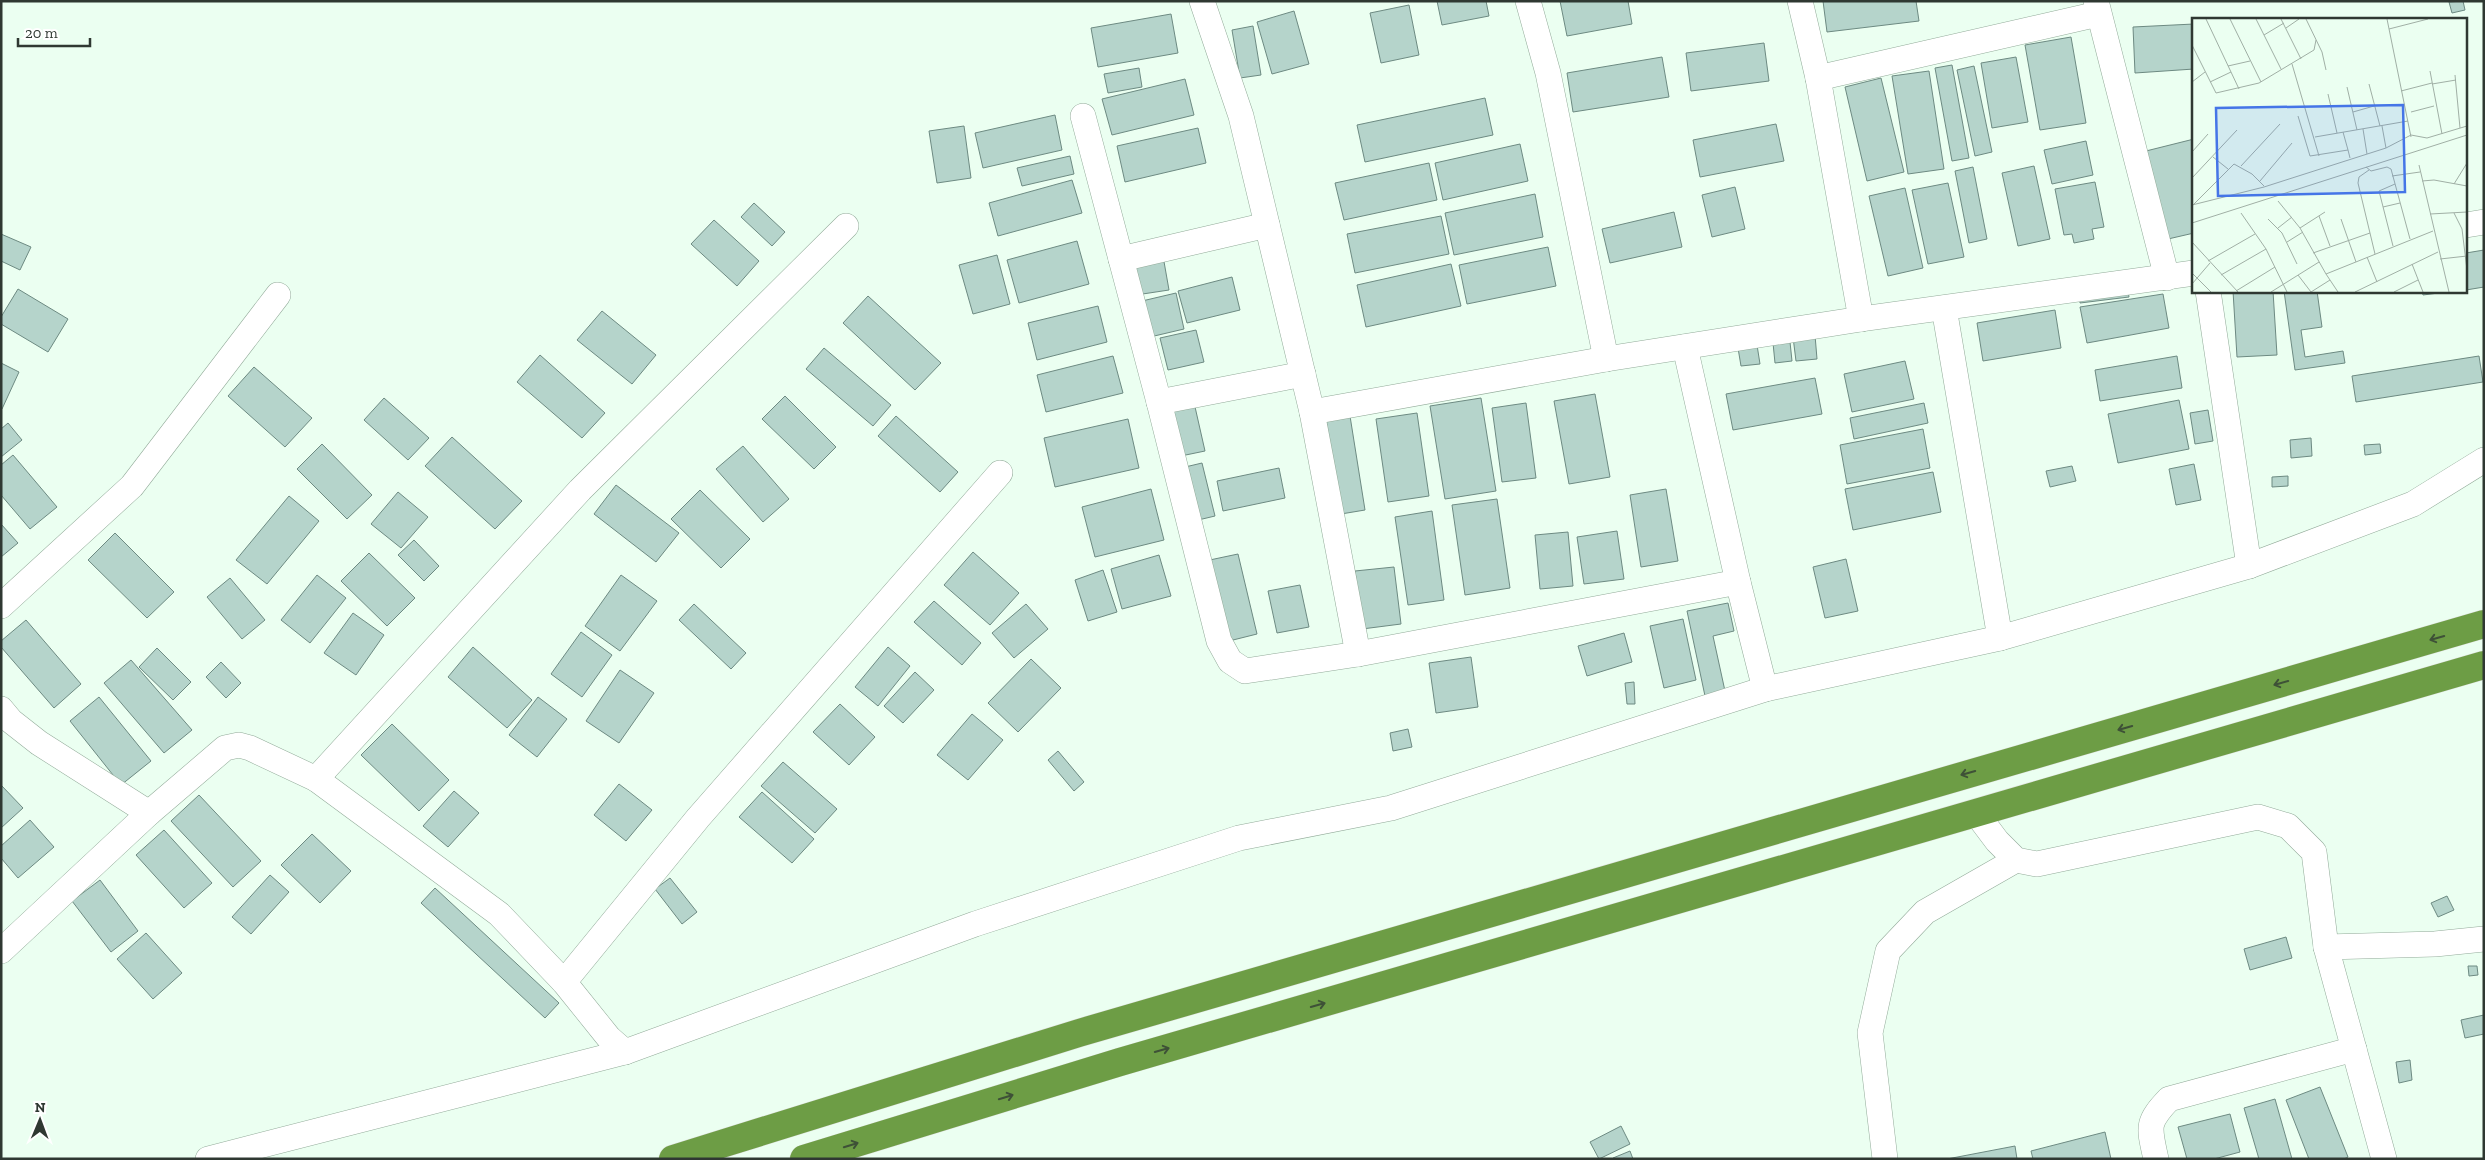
<svg xmlns="http://www.w3.org/2000/svg" width="2485" height="1160" font-family="'Zilla Slab',serif">
  <style>
    .building { fill: #b5d4cb; stroke: #6d8a82 }
    .lines { fill: none; stroke-linecap: round; stroke-linejoin: round }
    .street-casing { stroke: #93ab9a; stroke-width: 26 }
    .highway-casing { stroke: #e2e3e2; stroke-width: 29 }
    .street { stroke: #fff; stroke-width: 25 }
    .highway { stroke: #6d9d45; stroke-width: 28 }
    .oneway { stroke: #3e5137 }
    .inset-road { fill: none; stroke: #a0afa5; stroke-width: 1 }
    .view { fill: #4575e7; fill-opacity: 0.15; stroke: #4575e7; stroke-width: 2.5 }
    .inset-edge { fill: none; stroke: #2f3832; stroke-width: 2.5 }
  </style>
  <rect width="100%" height="100%" fill="#ebfff1"/>
  <!-- building -->
  <g class="building">
    <path d="M1437,1H1486L1489,16L1442,25Z"/>
    <path d="M1560,1H1628L1632,24L1567,36Z"/>
    <path d="M1823,1H1916L1919,21L1827,32Z"/>
    <path d="M2463,1L2465,10L2452,13L2449,2Z"/>
    <path d="M1409,5L1419,55L1381,63L1370,13Z"/>
    <path d="M1294,11L1309,64L1272,74L1257,22Z"/>
    <path d="M1171,14L1178,53L1098,67L1091,28Z"/>
    <path d="M2194,24V69L2135,73L2133,27Z"/>
    <path d="M1253,26L1261,75L1240,78L1232,30Z"/>
    <path d="M2071,37L2086,123L2040,130L2025,45Z"/>
    <path d="M1764,43L1769,81L1691,91L1686,53Z"/>
    <path d="M1662,57L1669,97L1573,112L1567,73Z"/>
    <path d="M2016,57L2028,122L1992,128L1981,63Z"/>
    <path d="M1952,65L1969,158L1952,161L1935,68Z"/>
    <path d="M1974,66L1992,152L1975,156L1957,70Z"/>
    <path d="M1139,68L1142,87L1108,93L1104,74Z"/>
    <path d="M1929,71L1944,169L1908,174L1892,76Z"/>
    <path d="M1881,78L1904,172L1867,181L1845,87Z"/>
    <path d="M1185,79L1194,115L1112,135L1102,99Z"/>
    <path d="M1485,98L1493,135L1365,162L1357,125Z"/>
    <path d="M1055,115L1062,150L983,168L975,133Z"/>
    <path d="M1776,124L1784,161L1700,177L1693,140Z"/>
    <path d="M964,126L971,178L937,183L929,131Z"/>
    <path d="M1198,128L1206,163L1125,182L1117,146Z"/>
    <path d="M2194,139V233L2168,239L2146,151Z"/>
    <path d="M2086,141L2093,175L2052,184L2044,150Z"/>
    <path d="M1520,144L1528,181L1443,200L1435,163Z"/>
    <path d="M1070,156L1074,174L1022,186L1017,168Z"/>
    <path d="M1429,163L1437,200L1344,220L1335,183Z"/>
    <path d="M2034,166L2050,239L2018,246L2002,173Z"/>
    <path d="M1973,167L1987,239L1969,243L1955,171Z"/>
    <path d="M1072,180L1082,213L998,236L989,203Z"/>
    <path d="M2095,182L2104,227L2092,229L2094,239L2074,243L2072,234L2064,235L2055,189Z"/>
    <path d="M1948,183L1964,257L1928,264L1912,190Z"/>
    <path d="M1735,187L1745,229L1712,237L1702,195Z"/>
    <path d="M1905,188L1923,268L1888,276L1869,196Z"/>
    <path d="M1535,194L1543,237L1454,255L1445,213Z"/>
    <path d="M754,203L785,232L772,246L741,217Z"/>
    <path d="M1674,212L1682,247L1610,263L1602,229Z"/>
    <path d="M1441,216L1449,254L1355,273L1347,234Z"/>
    <path d="M714,220L759,261L737,286L691,244Z"/>
    <path d="M1,234L31,247L20,270L1,261Z"/>
    <path d="M1077,241L1089,284L1019,303L1007,260Z"/>
    <path d="M1548,247L1556,286L1467,304L1459,265Z"/>
    <path d="M2484,250V287L2466,290V253Z"/>
    <path d="M997,255L1010,304L973,314L959,265Z"/>
    <path d="M1163,256L1169,290L1136,295L1131,261Z"/>
    <path d="M1451,264L1461,306L1366,327L1357,285Z"/>
    <path d="M1232,277L1240,310L1187,323L1178,291Z"/>
    <path d="M2127,285L2129,297L2080,303L2079,292Z"/>
    <path d="M18,289L68,319L48,352L1,324V317Z"/>
    <path d="M2233,291H2273L2277,355L2237,357Z"/>
    <path d="M2284,291H2317L2322,327L2301,330L2305,357L2343,351L2345,363L2295,370Z"/>
    <path d="M2422,291H2454L2423,295Z"/>
    <path d="M1176,293L1184,329L1150,337L1142,301Z"/>
    <path d="M2163,294L2169,328L2087,343L2080,307Z"/>
    <path d="M868,296L941,363L915,390L843,323Z"/>
    <path d="M1098,306L1107,342L1037,360L1028,323Z"/>
    <path d="M2055,310L2061,348L1983,361L1977,323Z"/>
    <path d="M602,311L656,355L632,384L577,340Z"/>
    <path d="M1196,330L1204,362L1168,370L1160,338Z"/>
    <path d="M1815,335L1817,359L1796,361L1793,337Z"/>
    <path d="M1790,342L1792,361L1775,363L1773,343Z"/>
    <path d="M1757,345L1760,364L1741,366L1738,348Z"/>
    <path d="M824,348L891,405L873,426L806,369Z"/>
    <path d="M540,355L605,413L582,438L517,382Z"/>
    <path d="M1113,356L1123,393L1046,412L1037,375Z"/>
    <path d="M2177,356L2182,388L2100,401L2095,370Z"/>
    <path d="M2479,356L2483,382L2356,402L2352,376Z"/>
    <path d="M1905,361L1914,399L1852,412L1844,374Z"/>
    <path d="M1,363L19,372L2,409H1Z"/>
    <path d="M254,367L312,418L285,447L228,396Z"/>
    <path d="M1815,378L1822,414L1733,430L1726,394Z"/>
    <path d="M1595,394L1610,477L1569,484L1554,401Z"/>
    <path d="M785,396L836,447L814,469L762,419Z"/>
    <path d="M384,398L429,438L408,460L364,420Z"/>
    <path d="M1193,398L1205,451L1176,457L1164,405Z"/>
    <path d="M1481,398L1496,491L1445,499L1430,406Z"/>
    <path d="M2179,400L2189,449L2118,463L2108,414Z"/>
    <path d="M1526,403L1536,478L1502,482L1492,408Z"/>
    <path d="M1924,403L1928,423L1854,439L1850,418Z"/>
    <path d="M2208,410L2213,441L2195,444L2190,413Z"/>
    <path d="M1417,413L1429,496L1388,502L1376,419Z"/>
    <path d="M896,416L958,472L940,492L878,436Z"/>
    <path d="M1350,416L1365,510L1341,514L1326,420Z"/>
    <path d="M1128,419L1139,468L1055,487L1044,438Z"/>
    <path d="M8,423L22,440L1,457V429Z"/>
    <path d="M1923,429L1930,468L1847,484L1840,445Z"/>
    <path d="M452,437L522,501L495,529L425,466Z"/>
    <path d="M2311,438L2312,456L2291,458L2290,440Z"/>
    <path d="M322,444L372,495L347,519L297,469Z"/>
    <path d="M2380,444L2381,453L2365,455L2364,445Z"/>
    <path d="M743,446L789,499L763,522L716,469Z"/>
    <path d="M13,455L57,507L30,529L1,495V465Z"/>
    <path d="M1202,463L1215,516L1194,521L1181,468Z"/>
    <path d="M2194,464L2201,500L2176,505L2169,469Z"/>
    <path d="M2072,466L2076,481L2050,487L2046,471Z"/>
    <path d="M1279,468L1285,498L1223,511L1217,481Z"/>
    <path d="M1933,472L1941,512L1853,530L1845,489Z"/>
    <path d="M2288,476V486L2272,487V477Z"/>
    <path d="M616,485L679,533L656,562L594,514Z"/>
    <path d="M1151,489L1164,540L1095,557L1082,507Z"/>
    <path d="M1666,489L1678,561L1641,567L1630,495Z"/>
    <path d="M700,490L750,539L721,568L671,519Z"/>
    <path d="M398,492L428,517L401,548L371,524Z"/>
    <path d="M289,496L319,521L267,584L236,560Z"/>
    <path d="M1497,499L1510,588L1465,595L1452,505Z"/>
    <path d="M1432,511L1444,600L1408,605L1395,517Z"/>
    <path d="M1,524L18,543L1,557Z"/>
    <path d="M1617,531L1624,579L1584,584L1577,537Z"/>
    <path d="M1568,532L1573,586L1540,589L1535,535Z"/>
    <path d="M115,533L174,592L147,618L88,560Z"/>
    <path d="M414,540L439,566L424,581L398,555Z"/>
    <path d="M973,552L1019,593L990,625L944,585Z"/>
    <path d="M369,553L415,598L387,626L341,581Z"/>
    <path d="M1238,554L1257,634L1225,642L1205,561Z"/>
    <path d="M1159,555L1171,596L1122,609L1111,569Z"/>
    <path d="M1846,559L1858,611L1825,618L1813,567Z"/>
    <path d="M1394,567L1401,624L1362,629L1355,571Z"/>
    <path d="M1103,570L1117,612L1088,621L1075,580Z"/>
    <path d="M317,575L346,598L310,643L281,620Z"/>
    <path d="M621,575L657,601L620,651L585,626Z"/>
    <path d="M230,578L265,620L242,639L207,597Z"/>
    <path d="M1300,585L1309,627L1277,633L1268,591Z"/>
    <path d="M934,601L981,643L962,665L914,622Z"/>
    <path d="M1728,603L1734,631L1713,636L1725,691L1705,696L1687,611Z"/>
    <path d="M694,604L746,653L731,669L679,620Z"/>
    <path d="M1026,604L1048,629L1014,658L992,633Z"/>
    <path d="M353,613L384,635L356,675L324,653Z"/>
    <path d="M1683,619L1696,680L1664,688L1650,626Z"/>
    <path d="M26,620L81,684L54,708L1,647V641Z"/>
    <path d="M581,632L612,655L582,697L551,674Z"/>
    <path d="M1624,633L1632,662L1587,676L1578,646Z"/>
    <path d="M473,647L532,700L507,728L448,677Z"/>
    <path d="M888,647L910,666L878,706L855,687Z"/>
    <path d="M157,648L191,682L173,700L139,667Z"/>
    <path d="M1471,657L1478,707L1436,713L1429,663Z"/>
    <path d="M1031,659L1061,688L1018,732L988,703Z"/>
    <path d="M131,660L192,730L164,753L104,683Z"/>
    <path d="M221,662L241,683L226,698L206,677Z"/>
    <path d="M620,670L654,693L619,743L586,721Z"/>
    <path d="M915,672L934,690L903,723L884,706Z"/>
    <path d="M1634,682L1635,704H1627L1625,683Z"/>
    <path d="M99,697L151,761L121,785L70,721Z"/>
    <path d="M538,697L567,719L537,757L509,735Z"/>
    <path d="M840,704L875,737L849,765L813,732Z"/>
    <path d="M972,714L1003,740L968,780L937,755Z"/>
    <path d="M392,724L449,780L419,811L361,755Z"/>
    <path d="M1408,729L1412,747L1393,751L1390,733Z"/>
    <path d="M1058,751L1084,782L1074,791L1048,760Z"/>
    <path d="M783,762L837,809L815,833L761,786Z"/>
    <path d="M619,784L652,810L626,841L594,815Z"/>
    <path d="M1,785L23,808L1,828Z"/>
    <path d="M454,791L479,813L448,847L423,826Z"/>
    <path d="M762,792L814,839L792,863L739,817Z"/>
    <path d="M199,795L261,861L233,887L171,821Z"/>
    <path d="M30,820L54,847L18,878L1,858V846Z"/>
    <path d="M164,830L212,883L184,908L136,855Z"/>
    <path d="M312,834L351,871L320,903L281,865Z"/>
    <path d="M270,875L289,892L251,934L232,917Z"/>
    <path d="M670,878L697,912L682,924L655,889Z"/>
    <path d="M100,880L138,931L111,952L72,901Z"/>
    <path d="M435,888L559,1003L545,1018L421,903Z"/>
    <path d="M2447,896L2454,910L2438,917L2431,903Z"/>
    <path d="M146,933L182,973L153,999L117,959Z"/>
    <path d="M2286,937L2292,958L2250,970L2244,949Z"/>
    <path d="M2468,966H2477L2478,975L2469,976Z"/>
    <path d="M2484,1015V1034L2465,1038L2461,1020Z"/>
    <path d="M2410,1060L2412,1080L2399,1083L2396,1062Z"/>
    <path d="M2320,1087L2348,1157L2344,1159H2309L2286,1100Z"/>
    <path d="M2275,1099L2292,1159H2259L2244,1108Z"/>
    <path d="M2230,1114L2240,1152L2214,1159H2187L2178,1127Z"/>
    <path d="M1621,1126L1630,1144L1599,1159L1590,1142Z"/>
    <path d="M2105,1132L2111,1159H2033L2031,1151Z"/>
    <path d="M2015,1146L2017,1159H1947Z"/>
    <path d="M1630,1151L1633,1159H1613V1158Z"/>
  </g>
  <g class="lines">
    <defs>
      <g id="street">
        <path d="M1202,1L1241,116L1312,412L1358,654"/>
        <path d="M1528,1L1548,73L1606,359"/>
        <path d="M1800,1L1818,78L1861,319"/>
        <path d="M2096,1L2167,278"/>
        <path d="M1818,78L2098,14"/>
        <path d="M1083,116L1159,402L1219,641L1230,661L1245,671L1358,654L1738,582L1765,689"/>
        <path d="M2466,225L2484,222"/>
        <path d="M1121,259L1267,225"/>
        <path d="M2208,291L2249,566"/>
        <path d="M1944,308L2000,638"/>
        <path d="M1685,347L1738,582"/>
        <path d="M1159,402L1303,374"/>
        <path d="M1312,412L1606,359L1861,319L2194,273"/>
        <path d="M1,606L132,486L278,295"/>
        <path d="M1,709L11,721L39,743L149,813"/>
        <path d="M316,779L580,490L846,226"/>
        <path d="M1976,813L1997,841L2016,860L2037,864L2258,817L2288,826L2314,852L2326,947L2384,1159"/>
        <path d="M2326,947L2435,944L2484,939"/>
        <path d="M1,951L149,813L225,748L239,745L250,748L316,779L499,914L564,982L609,1038L625,1052"/>
        <path d="M564,982L698,818L1000,473"/>
        <path d="M208,1159L625,1052L975,924L1239,838L1391,808L1765,689L2000,638L2249,566L2413,504L2484,460"/>
        <path d="M1885,1159L1870,1033L1888,951L1925,912L2016,860"/>
        <path d="M2156,1159C2149,1127 2146,1123 2169,1099L2354,1049"/>
      </g>
      <g id="highway">
        <path d="M673,1159L1079,1033L2484,624"/>
        <path d="M804,1159L1120,1062L2484,665"/>
      </g>
    </defs>
    <!-- street casing -->
    <use href="#street" class="street-casing"/>
    <!-- highway casing -->
    <use href="#highway" class="highway-casing"/>
    <!-- street -->
    <use href="#street" class="street"/>
    <!-- highway -->
    <use href="#highway" class="highway"/>
  </g>
  <!-- one-way arrows -->
  <defs><path id="oneway-shaft" d="M-6 0H5M1.5-3L5.5 0L1.5 3" fill="none" stroke-width="1.6" stroke-linecap="round" stroke-linejoin="round" transform="scale(1.25)"/></defs>
  <g class="oneway">
    <use href="#oneway-shaft" transform="translate(2437 638) rotate(164)"/>
    <use href="#oneway-shaft" transform="translate(2281 683) rotate(164)"/>
    <use href="#oneway-shaft" transform="translate(2125 728) rotate(164)"/>
    <use href="#oneway-shaft" transform="translate(1968 773) rotate(164)"/>
    <use href="#oneway-shaft" transform="translate(1318 1005) rotate(-16)"/>
    <use href="#oneway-shaft" transform="translate(1162 1050) rotate(-16)"/>
    <use href="#oneway-shaft" transform="translate(1006 1097) rotate(-17)"/>
    <use href="#oneway-shaft" transform="translate(851 1145) rotate(-17)"/>
  </g>
  <!-- overview -->
  <g transform="translate(2192 18)">
    <rect width="275" height="275" fill="#ebfff1"/>
    <path class="inset-road" d="M14,1L47,71M38,1L69,64M64,1L89,51M89,1L109,41M114,1L130,34L134,52M195,1L219,119M94,10L107,1M197,11L236,1M72,17L92,5M0,27L24,75L67,65L122,32L124,22M100,46L127,138M36,48L58,43M238,53L250,116M263,57L268,110M0,64L13,54M18,64L39,54M177,66L188,108M240,66L264,62M155,69L165,112M209,73L240,65M136,76L145,115M161,94L182,88M219,94L242,88M106,98L118,138L156,132L158,140M190,108L194,130M171,111L175,136M151,114L156,132M123,119L216,103M0,134L16,116M21,139L36,151M227,147L257,274M49,148L88,106M174,149L179,153L195,149L199,151L218,221M177,152L167,159L166,165L183,236M200,158L228,154M0,160L45,112M68,163L100,125M230,163L242,162L275,168M262,166L275,145M86,183L108,210L134,256L241,213M0,187L72,169L194,130L219,117L235,120L275,108M1,187L42,146L60,156L72,168M191,189L208,185M49,195L74,231L95,274M262,195L270,211L275,252M238,196L275,194M127,198L138,228M76,201L90,215L105,246M149,201L164,244M0,205L275,117M86,210L100,199M108,210L133,194M0,224L46,274M95,224L111,214M201,228L187,173L203,166M121,235L178,215M175,239L185,264M248,241L275,238M16,243L63,216M220,246L231,274M0,255L19,274M134,256L146,274M29,257L74,231M106,257L119,274L138,262M0,266L18,245M44,273L83,249M79,274L127,244M163,274L246,234M202,274L226,262"/>
    <path class="view" d="M211,87L213,174L26,178L24,90Z"/>
    <rect width="275" height="275" class="inset-edge"/>
  </g>
  <!-- border -->
  <rect width="2485" height="1160" fill="none" stroke="#2f3832" stroke-width="5"/>
  <!-- north arrow -->
  <g transform="translate(40 1120) rotate(1)" stroke="#ffffff" stroke-width="4" paint-order="stroke">
  <path d="M0-4L9 19L0 12L-9 19Z" fill="#2f3832"/>
  <text y="-8" font-size="14" font-weight="bold" text-anchor="middle" fill="#2f3832">N</text>
  </g>
  <!-- scale -->
  <path d="M18 38v8h72v-8" fill="none" stroke="#2f3832" stroke-width="2.5"/>
  <text x="25" y="38" font-size="15" fill="#2f3832" stroke="#ffffff" stroke-width="4" paint-order="stroke">20 m</text>
</svg>
